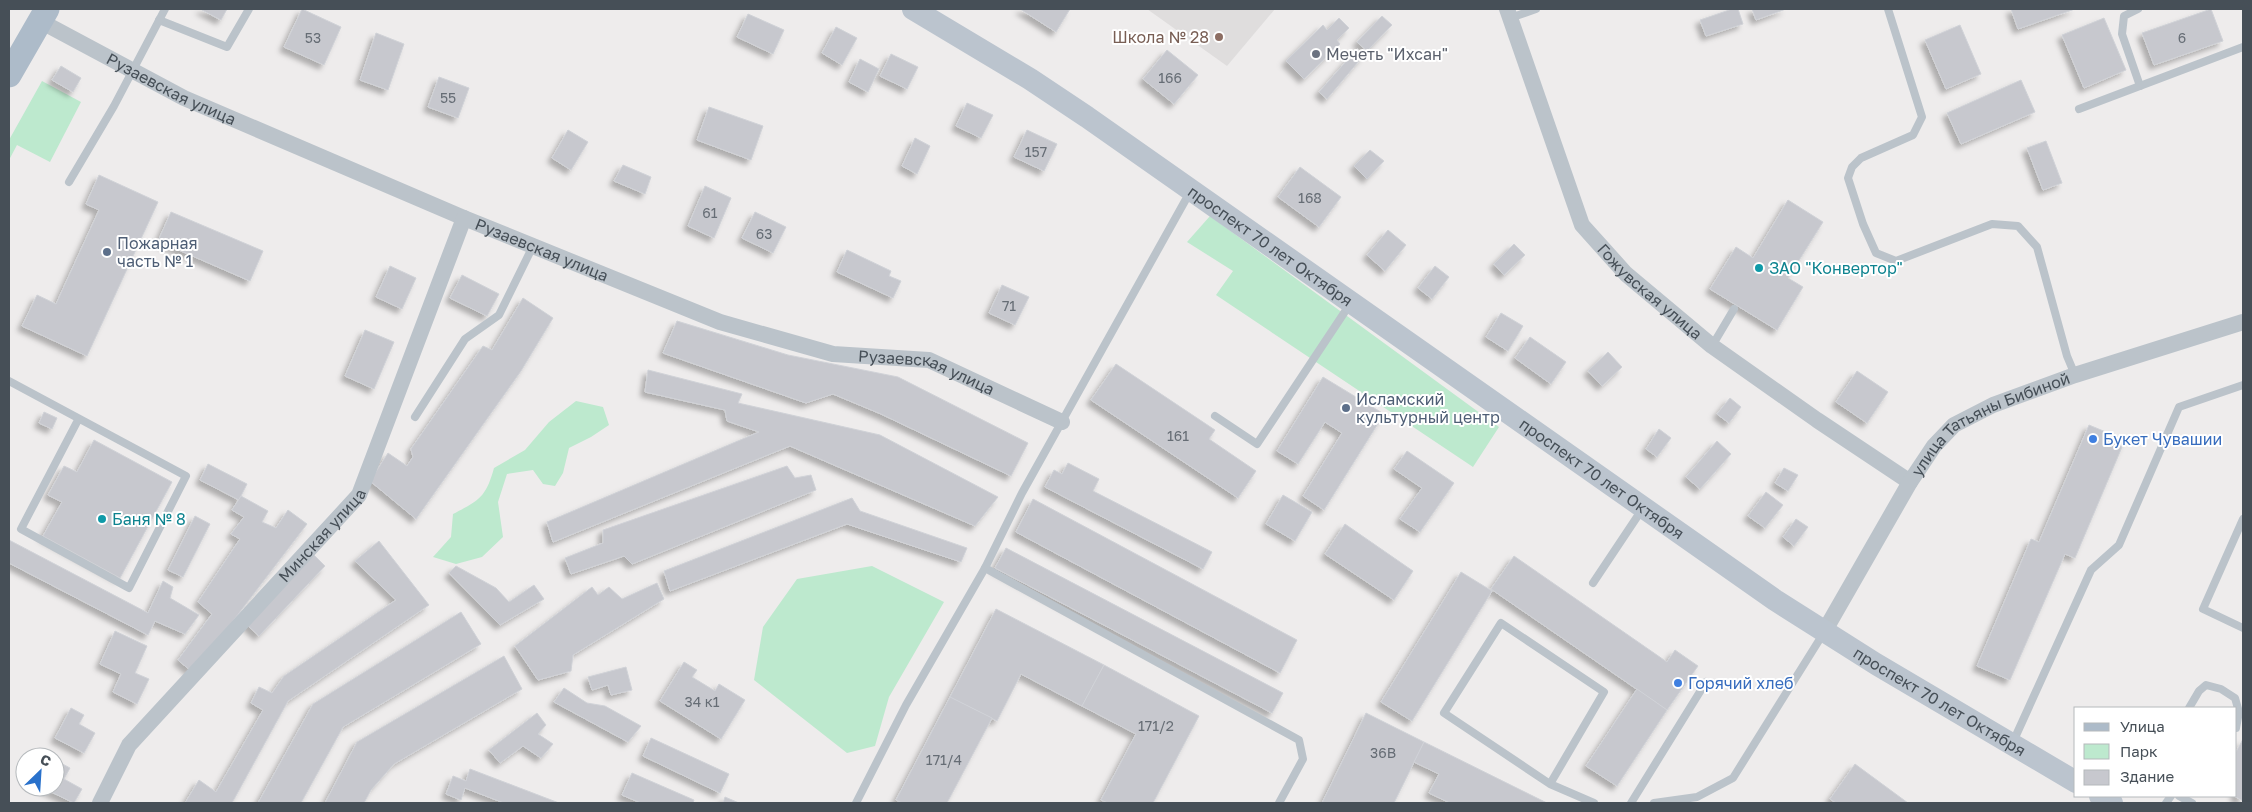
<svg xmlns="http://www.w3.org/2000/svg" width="2252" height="812" font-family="'Golos Text',sans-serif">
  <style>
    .education { fill: #dfdddd }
    .green { fill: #bde9ce }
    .building { fill: #c7c8ce; stroke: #d0d2d7; filter: url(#shadow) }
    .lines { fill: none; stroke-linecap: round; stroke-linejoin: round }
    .service { stroke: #bbc3ca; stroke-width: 8 }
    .minor { stroke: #bbc3ca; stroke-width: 16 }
    .secondary { stroke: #bbc4ce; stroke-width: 22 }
    .primary { stroke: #adbbc9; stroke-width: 25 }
    .education-dot { fill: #8d6e63; stroke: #fff; stroke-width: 2 }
    .worship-dot { fill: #6b7280; stroke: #fff; stroke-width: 2 }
    .service-dot { fill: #5c6f8a; stroke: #fff; stroke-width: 2 }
    .culture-dot { fill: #0f9aa8; stroke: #fff; stroke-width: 2 }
    .shop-dot { fill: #3f7fe0; stroke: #fff; stroke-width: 2 }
    .labels { text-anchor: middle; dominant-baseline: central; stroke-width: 4; stroke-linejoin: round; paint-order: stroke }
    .number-label { font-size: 14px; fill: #666d75 }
    .education-label { font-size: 16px; fill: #785e54; stroke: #fff; text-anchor: end }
    .worship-label { font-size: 16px; fill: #5b616d; stroke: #fff; text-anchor: start }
    .street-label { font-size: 16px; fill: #464f57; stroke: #fff }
    .service-label { font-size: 16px; fill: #4e5e75; stroke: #fff; text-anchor: start }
    .culture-label { font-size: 16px; fill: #0d838f; stroke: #fff; text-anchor: start }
    .shop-label { font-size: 16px; fill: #366cbe; stroke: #fff; text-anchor: start }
  </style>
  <defs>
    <filter id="shadow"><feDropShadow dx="-4.5" dy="4.5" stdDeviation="2.5" flood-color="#0004"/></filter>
  </defs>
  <rect width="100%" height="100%" fill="#eeecec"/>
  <!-- education -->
  <path class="education" d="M1147,9H1275L1227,66Z"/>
  <!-- green -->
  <g class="green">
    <path d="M42,81L81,102L50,162L17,145L9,160V140Z"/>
    <path d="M1210,216L1499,427L1473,467L1216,295L1233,271L1187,242Z"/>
    <path d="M576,401L603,407L609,425L591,437L569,448L563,473L555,486L543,484L533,470L507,474L498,502L503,537L482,557L456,564L433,557L451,537L453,514C480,500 486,497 494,468L525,450L549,422Z"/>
    <path d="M872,566L944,602L889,697L875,746L847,753L754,680L763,627L797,579Z"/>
  </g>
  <!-- building -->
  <g class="building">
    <path d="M200,9H227L221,20Z"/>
    <path d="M302,9L341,27L324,65L284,47Z"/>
    <path d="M1020,9H1070L1056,32Z"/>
    <path d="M1732,9H1738L1743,24L1706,36L1700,20Z"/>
    <path d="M1752,9H1786L1756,20Z"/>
    <path d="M2011,9H2075L2018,29Z"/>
    <path d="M2211,9L2223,41L2154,65L2142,33Z"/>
    <path d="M748,14L784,30L773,54L737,37Z"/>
    <path d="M1382,16L1392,25L1367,51L1357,42Z"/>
    <path d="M1339,18L1349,28L1337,40L1340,44L1304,79L1286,61L1323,25L1327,30Z"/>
    <path d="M2104,18L2126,70L2084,88L2062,35Z"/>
    <path d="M1960,25L1981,74L1946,89L1925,40Z"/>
    <path d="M836,27L857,38L842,65L822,53Z"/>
    <path d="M376,33L404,44L388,90L360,80Z"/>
    <path d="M1357,49L1364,55L1327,99L1319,92Z"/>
    <path d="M1167,50L1198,75L1174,104L1143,79Z"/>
    <path d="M891,54L918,67L907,89L880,76Z"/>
    <path d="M860,59L879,69L868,92L849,82Z"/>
    <path d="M61,66L81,78L73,92L52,80Z"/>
    <path d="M439,77L469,88L458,118L428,107Z"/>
    <path d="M2021,80L2035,112L1961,144L1947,113Z"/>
    <path d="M967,103L993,115L981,138L956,126Z"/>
    <path d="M709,107L763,126L751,160L697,140Z"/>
    <path d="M568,130L588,142L571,170L552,158Z"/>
    <path d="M1027,130L1057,144L1044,171L1014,157Z"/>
    <path d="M915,138L930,146L917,174L902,166Z"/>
    <path d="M2046,141L2062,183L2043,190L2027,148Z"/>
    <path d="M1370,150L1384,161L1367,179L1354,166Z"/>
    <path d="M623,165L651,177L645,194L614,181Z"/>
    <path d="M1300,167L1341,197L1319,227L1278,197Z"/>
    <path d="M99,175L158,202L87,356L22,326L37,295L56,304L99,210L86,204Z"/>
    <path d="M705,186L731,198L714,238L688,226Z"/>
    <path d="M1788,200L1823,222L1788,278L1803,287L1777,330L1710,289L1736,247L1753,258Z"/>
    <path d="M171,212L263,251L250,281L158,241Z"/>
    <path d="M755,212L786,227L773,253L742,238Z"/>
    <path d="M1388,230L1406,245L1385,271L1367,255Z"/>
    <path d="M1514,244L1525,255L1504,275L1494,264Z"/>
    <path d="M847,250L891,271L889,276L901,281L893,298L837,272Z"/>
    <path d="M390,266L416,278L402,309L376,297Z"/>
    <path d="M1435,266L1449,277L1432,299L1418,288Z"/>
    <path d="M462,275L499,294L487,316L450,298Z"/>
    <path d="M1002,285L1029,297L1015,325L989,313Z"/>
    <path d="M523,298L553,318L521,371L416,519L370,481L388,453L407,466L413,457L411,449L483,346L492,350Z"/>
    <path d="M1501,313L1523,326L1508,351L1486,337Z"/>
    <path d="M677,321L788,355L898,377L1028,443L1011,476L881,414L833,394L806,403L663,353Z"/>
    <path d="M365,330L394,342L374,389L345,376Z"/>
    <path d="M1530,337L1566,362L1551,384L1515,358Z"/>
    <path d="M1608,352L1622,367L1602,386L1588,371Z"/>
    <path d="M1116,364L1215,430L1209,439L1256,471L1238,498L1091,400Z"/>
    <path d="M648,370L742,394L738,403L880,435L998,497L975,526L790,446L553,542L547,522L759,432L727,421L725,410L645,392Z"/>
    <path d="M1857,371L1888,392L1867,423L1836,402Z"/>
    <path d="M1323,377L1384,414L1324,510L1303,496L1342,433L1325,422L1298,464L1277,451Z"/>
    <path d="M1730,398L1741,407L1729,423L1717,414Z"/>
    <path d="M44,412L57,418L52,429L39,423Z"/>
    <path d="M2089,425L2125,440L2075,558L2065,554L2010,680L1977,666L2031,539L2039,542Z"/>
    <path d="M1659,429L1671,438L1657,457L1646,449Z"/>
    <path d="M94,440L172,482L120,578L43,536L62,502L48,495L64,466L77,472Z"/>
    <path d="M1717,441L1731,454L1700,489L1686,477Z"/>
    <path d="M1407,451L1454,483L1420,532L1400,519L1422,488L1394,469Z"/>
    <path d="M1068,463L1099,479L1093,491L1212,552L1203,569L1045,487L1054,470L1062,474Z"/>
    <path d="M208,464L247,484L239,500L200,480Z"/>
    <path d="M787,466L795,478L811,475L816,490L632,564L624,556L571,574L565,558L603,543V530Z"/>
    <path d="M1784,468L1798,475L1788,491L1775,483Z"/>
    <path d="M1766,492L1783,505L1765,528L1748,516Z"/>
    <path d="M1283,495L1312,512L1295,541L1266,524Z"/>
    <path d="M241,496L268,511L262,522L276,528L288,510L307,524L220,638L191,671L178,660L212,614L198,602L240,539L231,534L244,517L232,510Z"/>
    <path d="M852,498L860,511L967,548L961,562L847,524L670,591L664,571Z"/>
    <path d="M1033,499L1297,640L1280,673L1016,532Z"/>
    <path d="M195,516L210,524L183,577L168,570Z"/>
    <path d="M1796,519L1808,527L1794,546L1783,537Z"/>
    <path d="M1345,524L1413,571L1394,600L1325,554Z"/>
    <path d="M9,540L148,613L163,581L173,587L170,598L199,615L185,634L155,621L148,635L9,563Z"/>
    <path d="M379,541L429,605L288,701L232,803H185L199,780L216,792L263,710L251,703L259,687L272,693L284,676L396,600L355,561Z"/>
    <path d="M1006,548L1283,693L1272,713L995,568Z"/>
    <path d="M312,553L325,566L259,636L246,624Z"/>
    <path d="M1514,556L1667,662L1675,650L1698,666L1667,710L1491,589Z"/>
    <path d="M456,566L496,588L509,602L534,585L544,599L500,625L449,573Z"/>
    <path d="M1461,572L1492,591L1412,721L1381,702Z"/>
    <path d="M657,583L664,599L573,655L571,671L538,680L515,646L592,587L598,595L609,587L622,599Z"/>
    <path d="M996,609L1104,665L1082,706L1021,674L997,721L950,697Z"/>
    <path d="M461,612L481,644L343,727L301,803H258L313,704Z"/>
    <path d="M115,631L147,646L135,673L149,679L137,704L113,692L121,674L100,664Z"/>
    <path d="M504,656L522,689L394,764L371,790L364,803H325L357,742Z"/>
    <path d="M684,662L697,670L692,677L715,691L719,684L745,700L721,739L660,701Z"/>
    <path d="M1104,665L1199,716L1153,803H1108L1101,800L1136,734L1082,706Z"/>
    <path d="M626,667L632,690L611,695L608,685L592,690L588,677Z"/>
    <path d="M564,688L587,703L605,706L641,726L628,742L554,702Z"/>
    <path d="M1637,689L1667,710L1617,786L1586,766Z"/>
    <path d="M950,697L992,718L947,803H902L896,800Z"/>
    <path d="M71,708L84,715L79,724L95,733L84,753L55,738Z"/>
    <path d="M537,713L546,725L538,734L553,744L541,758L523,746L500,763L489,750Z"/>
    <path d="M1366,713L1424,742L1394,803H1322Z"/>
    <path d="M651,738L729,774L720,793L643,756Z"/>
    <path d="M2243,739V801L2234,796H2236V752Z"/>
    <path d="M1424,742L1547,803H1450L1429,793L1439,774L1414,762Z"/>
    <path d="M55,760L70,768L64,779L82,789L74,803L41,787H55Z"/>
    <path d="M1855,764L1908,803H1836L1830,799Z"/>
    <path d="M470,769L559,803H504L465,788L461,800L446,794L453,776L466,781Z"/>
    <path d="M632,773L694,800L693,803H641L622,795Z"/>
    <path d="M725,797L739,803H723Z"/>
  </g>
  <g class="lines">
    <!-- service -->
    <g class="service">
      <path d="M1888,9L1922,117L1913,135L1861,158L1852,167L1848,178L1863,224L1876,253L1896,261L1992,224L2018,226L2037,247L2067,356L2075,375"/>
      <path d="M2138,9L2124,16L2122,34L2140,86"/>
      <path d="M1510,18L1536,9"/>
      <path d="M159,20L227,47L249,9"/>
      <path d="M2079,109L2243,47"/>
      <path d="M69,182L114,106L165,9"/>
      <path d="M1712,346L1734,309"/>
      <path d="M9,381L186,476L129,588L21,529L78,420"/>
      <path d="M1215,416L1257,444L1350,304"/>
      <path d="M415,417L465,339L499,315L533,246"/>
      <path d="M2243,519L2203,609L2243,628"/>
      <path d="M985,568L1299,740L1303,759L1279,803"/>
      <path d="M1593,583L1643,508"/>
      <path d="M2189,708L2199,691L2206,685L2221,689L2235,698L2239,712L2236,728"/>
      <path d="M2013,742L2091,570L2119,545L2179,407L2243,385"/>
      <path d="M1550,784L1604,692L1501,623L1444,713L1550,784L1594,803"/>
      <path d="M2179,796L2192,803"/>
      <path d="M856,803L906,705L985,568L1022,493L1190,192"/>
      <path d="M1631,803L1706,682"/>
      <path d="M1654,803L1697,797L1733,778L1823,634"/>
      <path d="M2166,803L2171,796"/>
    </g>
    <!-- minor -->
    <g class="minor">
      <path id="s1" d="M1507,9L1582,225L1626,274L1712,346L1817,420L1910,482"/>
      <path id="s2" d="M40,21L184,98L464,218L720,322L833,354L929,360L1062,422"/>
      <path id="s3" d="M1824,632L1910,482L1934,446L1954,425L1993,405L2075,375L2243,322"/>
      <path id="s4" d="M100,803L129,745L359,495L464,218"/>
    </g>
    <!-- secondary -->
    <g class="secondary">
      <path id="s5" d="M913,9L1030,79L1087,117L1775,600L1876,664L2076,782"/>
      <path d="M2100,796L2112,803"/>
    </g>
    <!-- primary -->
    <path class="primary" d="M9,75L47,9"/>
  </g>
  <!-- markers -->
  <circle class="education-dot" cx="1219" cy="37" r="5"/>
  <circle class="worship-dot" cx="1316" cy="54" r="5"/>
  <g class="service-dot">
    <circle cx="107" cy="252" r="5"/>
    <circle cx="1346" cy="408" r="5"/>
  </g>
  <g class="culture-dot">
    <circle cx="1759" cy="268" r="5"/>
    <circle cx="102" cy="519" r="5"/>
  </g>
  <g class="shop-dot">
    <circle cx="2093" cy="439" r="5"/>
    <circle cx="1678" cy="683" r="5"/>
  </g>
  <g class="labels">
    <!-- number labels -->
    <g class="number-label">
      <text x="313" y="37">53</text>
      <text x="2182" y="37">6</text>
      <text x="1170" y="77">166</text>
      <text x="448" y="97">55</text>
      <text x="1036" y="151">157</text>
      <text x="1310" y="197">168</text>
      <text x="710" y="212">61</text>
      <text x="764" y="233">63</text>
      <text x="1009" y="305">71</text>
      <text x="1178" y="435">161</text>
      <text x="702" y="701">34 к1</text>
      <text x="1156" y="725">171/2</text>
      <text x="1383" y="752">36В</text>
      <text x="944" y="759">171/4</text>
    </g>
    <!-- education labels -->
    <g class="education-label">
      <text x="1209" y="37">Школа № 28</text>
    </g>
    <!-- worship labels -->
    <g class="worship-label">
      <text x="1326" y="54">Мечеть "Ихсан"</text>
    </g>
    <!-- street labels -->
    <g class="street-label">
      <text stroke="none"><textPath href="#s2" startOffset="148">Рузаевская улица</textPath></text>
      <text stroke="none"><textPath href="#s5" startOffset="429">проспект 70 лет Октября</textPath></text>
      <text stroke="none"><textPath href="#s2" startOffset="552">Рузаевская улица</textPath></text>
      <text stroke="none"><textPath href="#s1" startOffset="324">Гожувская улица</textPath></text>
      <text stroke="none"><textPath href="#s2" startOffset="958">Рузаевская улица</textPath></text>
      <text stroke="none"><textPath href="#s3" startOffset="276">улица Татьяны Бибиной</textPath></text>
      <text stroke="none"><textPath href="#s5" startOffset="834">проспект 70 лет Октября</textPath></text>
      <text stroke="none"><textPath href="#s4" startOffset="350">Минская улица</textPath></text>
      <text stroke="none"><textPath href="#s5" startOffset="1239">проспект 70 лет Октября</textPath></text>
    </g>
    <!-- service labels -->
    <g class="service-label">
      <text x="117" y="243">Пожарная<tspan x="117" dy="18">часть № 1</tspan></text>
      <text x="1356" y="399">Исламский<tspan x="1356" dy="18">культурный центр</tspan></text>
    </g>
    <!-- culture labels -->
    <g class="culture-label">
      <text x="1769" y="268">ЗАО "Конвертор"</text>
      <text x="112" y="519">Баня № 8</text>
    </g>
    <!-- shop labels -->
    <g class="shop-label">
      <text x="2103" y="439">Букет Чувашии</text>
      <text x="1688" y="683">Горячий хлеб</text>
    </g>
  </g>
  <!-- border -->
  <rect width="2252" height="812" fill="none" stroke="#464f57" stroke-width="20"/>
  <!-- legend -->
  <rect x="2074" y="707" width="162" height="90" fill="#ffffff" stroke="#b5b9bc"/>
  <rect x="2084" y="723" width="25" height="8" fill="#adbbc9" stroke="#b5b9bc"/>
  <text x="2120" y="732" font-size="15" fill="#464f57">Улица</text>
  <rect x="2084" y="744" width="25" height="15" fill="#bde9ce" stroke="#b5b9bc"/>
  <text x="2120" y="757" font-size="15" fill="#464f57">Парк</text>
  <rect x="2084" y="770" width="25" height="15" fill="#c7c8ce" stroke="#b5b9bc"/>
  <text x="2120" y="782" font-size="15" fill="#464f57">Здание</text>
  <!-- north arrow -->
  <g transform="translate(40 772) rotate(25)"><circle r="24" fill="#ffffff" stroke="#b5b9bc"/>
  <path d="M0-4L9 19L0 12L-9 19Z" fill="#2971cb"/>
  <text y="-8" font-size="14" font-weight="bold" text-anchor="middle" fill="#464f57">С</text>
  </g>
</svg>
